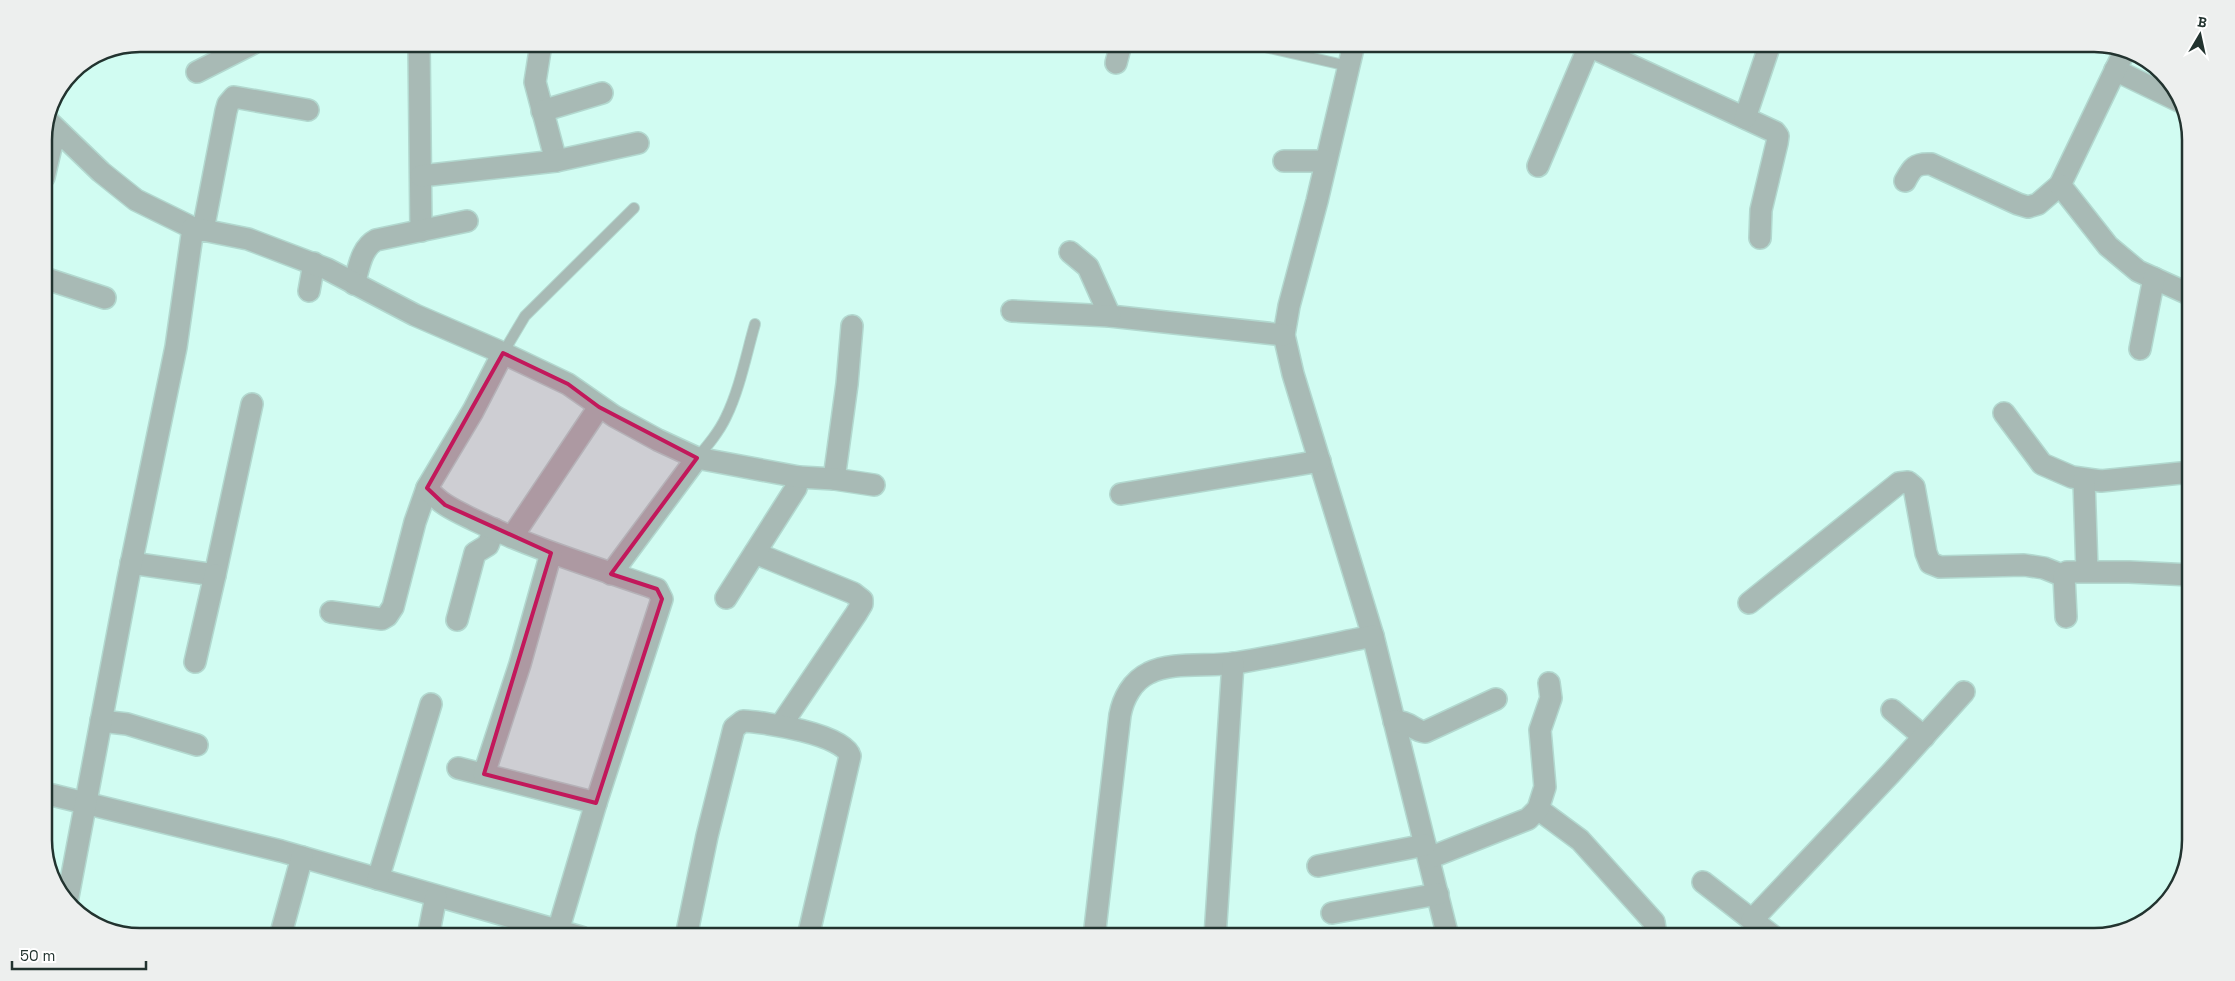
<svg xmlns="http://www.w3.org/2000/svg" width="2235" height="981" font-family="'Space Grotesk',sans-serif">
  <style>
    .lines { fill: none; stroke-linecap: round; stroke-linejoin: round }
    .lane-casing { stroke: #b2d8cf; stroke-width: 12 }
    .street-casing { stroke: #b2d8cf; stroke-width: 24 }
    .lane { stroke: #a8bab5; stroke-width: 10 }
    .street { stroke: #a8bab5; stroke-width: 21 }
    .marked { fill: #c2185b; fill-opacity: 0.2; stroke: #c2185b; stroke-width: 4; stroke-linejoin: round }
    .rim { fill: none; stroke: #22332f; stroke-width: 2.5 }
  </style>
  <rect width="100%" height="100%" fill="#d1fcf2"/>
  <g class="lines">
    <defs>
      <g id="lane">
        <path d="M1252,44L1348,66"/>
        <path d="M503,353L525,316L634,208"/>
        <path d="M697,458C708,445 719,432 726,417C740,388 746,355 755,324"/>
      </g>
      <g id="street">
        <path d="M419,44L421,231"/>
        <path d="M541,44L535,82L556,161"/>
        <path d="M1354,44L1317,201L1289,306L1284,335L1293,374L1373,636L1448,937"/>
        <path d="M1589,46L1775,132L1778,136L1777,143L1761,210L1760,238"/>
        <path d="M1116,63L1121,44"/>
        <path d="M2115,70L2179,101"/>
        <path d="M197,72L252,44"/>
        <path d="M542,111L602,93"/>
        <path d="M1745,118L1770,44"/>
        <path d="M49,122L101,172L136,200L193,228"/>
        <path d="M1284,161H1326"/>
        <path d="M1538,166L1589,46L1585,44"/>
        <path d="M421,176L556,161L638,143"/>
        <path d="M44,177L51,147L58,133"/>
        <path d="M1905,181C1912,168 1915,163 1931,164L2018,204L2028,207L2038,204L2060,185L2125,50"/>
        <path d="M2060,185L2108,246L2138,271L2191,295"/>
        <path d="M203,230L226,111L228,104L234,97L308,110"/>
        <path d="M1070,252L1088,267L1110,316L1284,335"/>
        <path d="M44,278L105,298"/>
        <path d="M354,284C359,268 361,248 376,240L467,221"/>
        <path d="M309,291L314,263"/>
        <path d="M1012,311L1110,316"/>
        <path d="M2140,349L2154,278"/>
        <path d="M2004,413L2042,464L2072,477L2101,481L2191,472"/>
        <path d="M834,479L847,384L852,326"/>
        <path d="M2084,480L2087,571"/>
        <path d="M1121,494L1320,461"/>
        <path d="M512,537L599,407"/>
        <path d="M755,553L853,593L862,600V604L856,614L781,725"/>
        <path d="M131,563L215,575L252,404"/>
        <path d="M611,574L697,458"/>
        <path d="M726,598L796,488L799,477"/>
        <path d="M1749,603L1899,483L1908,482L1914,487L1926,553L1930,563L1940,567L2024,565L2044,568L2064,576"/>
        <path d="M331,612L382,619L387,616L393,607L415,522L427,488"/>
        <path d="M2066,617L2064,576L2067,572H2129L2191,575"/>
        <path d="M457,620L475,553L488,545L494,529"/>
        <path d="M195,662L215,575"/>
        <path d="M1892,710L1924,737"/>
        <path d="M101,721L127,724L197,745"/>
        <path d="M1394,721C1412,722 1412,730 1425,732L1496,699"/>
        <path d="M458,768L596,803L662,599L657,589C595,567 533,549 474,520C456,511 439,504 427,488L473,411L503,353"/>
        <path d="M484,774L520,664L551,553"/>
        <path d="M44,793L281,851L581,937"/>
        <path d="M1538,809L1580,840L1654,922L1656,937"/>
        <path d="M1429,858L1528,819L1538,809L1545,787L1540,730L1551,698L1549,683"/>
        <path d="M1318,866L1425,845"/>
        <path d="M378,879L431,704"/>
        <path d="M1703,882L1774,937"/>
        <path d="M67,902L128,579L176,347L193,228L248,239L327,269L415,315L503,353L568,384L614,416L658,440L697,458L799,477L834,479L874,485"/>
        <path d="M1332,913L1438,894"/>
        <path d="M1752,920L1891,773L1964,692"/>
        <path d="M558,931L596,803"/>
        <path d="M280,937L302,857"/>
        <path d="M428,937L436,896"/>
        <path d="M686,937L707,836L734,728L743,721C764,722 844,734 850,756L808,937"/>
        <path d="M1094,937L1120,715C1123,699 1132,681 1149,673C1172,661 1209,667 1235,663C1281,656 1327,645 1373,636"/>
        <path d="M1215,937L1233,663"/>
      </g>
    </defs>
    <!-- lane casing -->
    <use href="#lane" class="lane-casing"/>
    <!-- street casing -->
    <use href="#street" class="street-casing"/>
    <!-- lane -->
    <use href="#lane" class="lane"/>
    <!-- street -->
    <use href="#street" class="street"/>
  </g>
  <!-- marked area -->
  <path class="marked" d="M503,353L568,384L599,407L697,458L611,574L657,589L662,599L596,803L484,774L551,553L445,505L427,488Z"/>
  <!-- crop -->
  <path d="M0 0H2235V981H0ZM140 52H2094A88 88 0 0 1 2182 140V840A88 88 0 0 1 2094 928H140A88 88 0 0 1 52 840V140A88 88 0 0 1 140 52Z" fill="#edefee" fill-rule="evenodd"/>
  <path class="rim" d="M140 52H2094A88 88 0 0 1 2182 140V840A88 88 0 0 1 2094 928H140A88 88 0 0 1 52 840V140A88 88 0 0 1 140 52Z"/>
  <!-- north arrow -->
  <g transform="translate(2200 35) rotate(9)" stroke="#ffffff" stroke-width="4" paint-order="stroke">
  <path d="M0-4L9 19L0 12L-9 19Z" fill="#22332f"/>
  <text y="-8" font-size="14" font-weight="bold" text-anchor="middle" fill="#22332f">B</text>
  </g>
  <!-- scale -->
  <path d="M12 961v8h134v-8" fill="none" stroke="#22332f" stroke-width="2.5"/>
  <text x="20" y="961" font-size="15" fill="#22332f" stroke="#ffffff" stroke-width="4" paint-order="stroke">50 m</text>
</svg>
